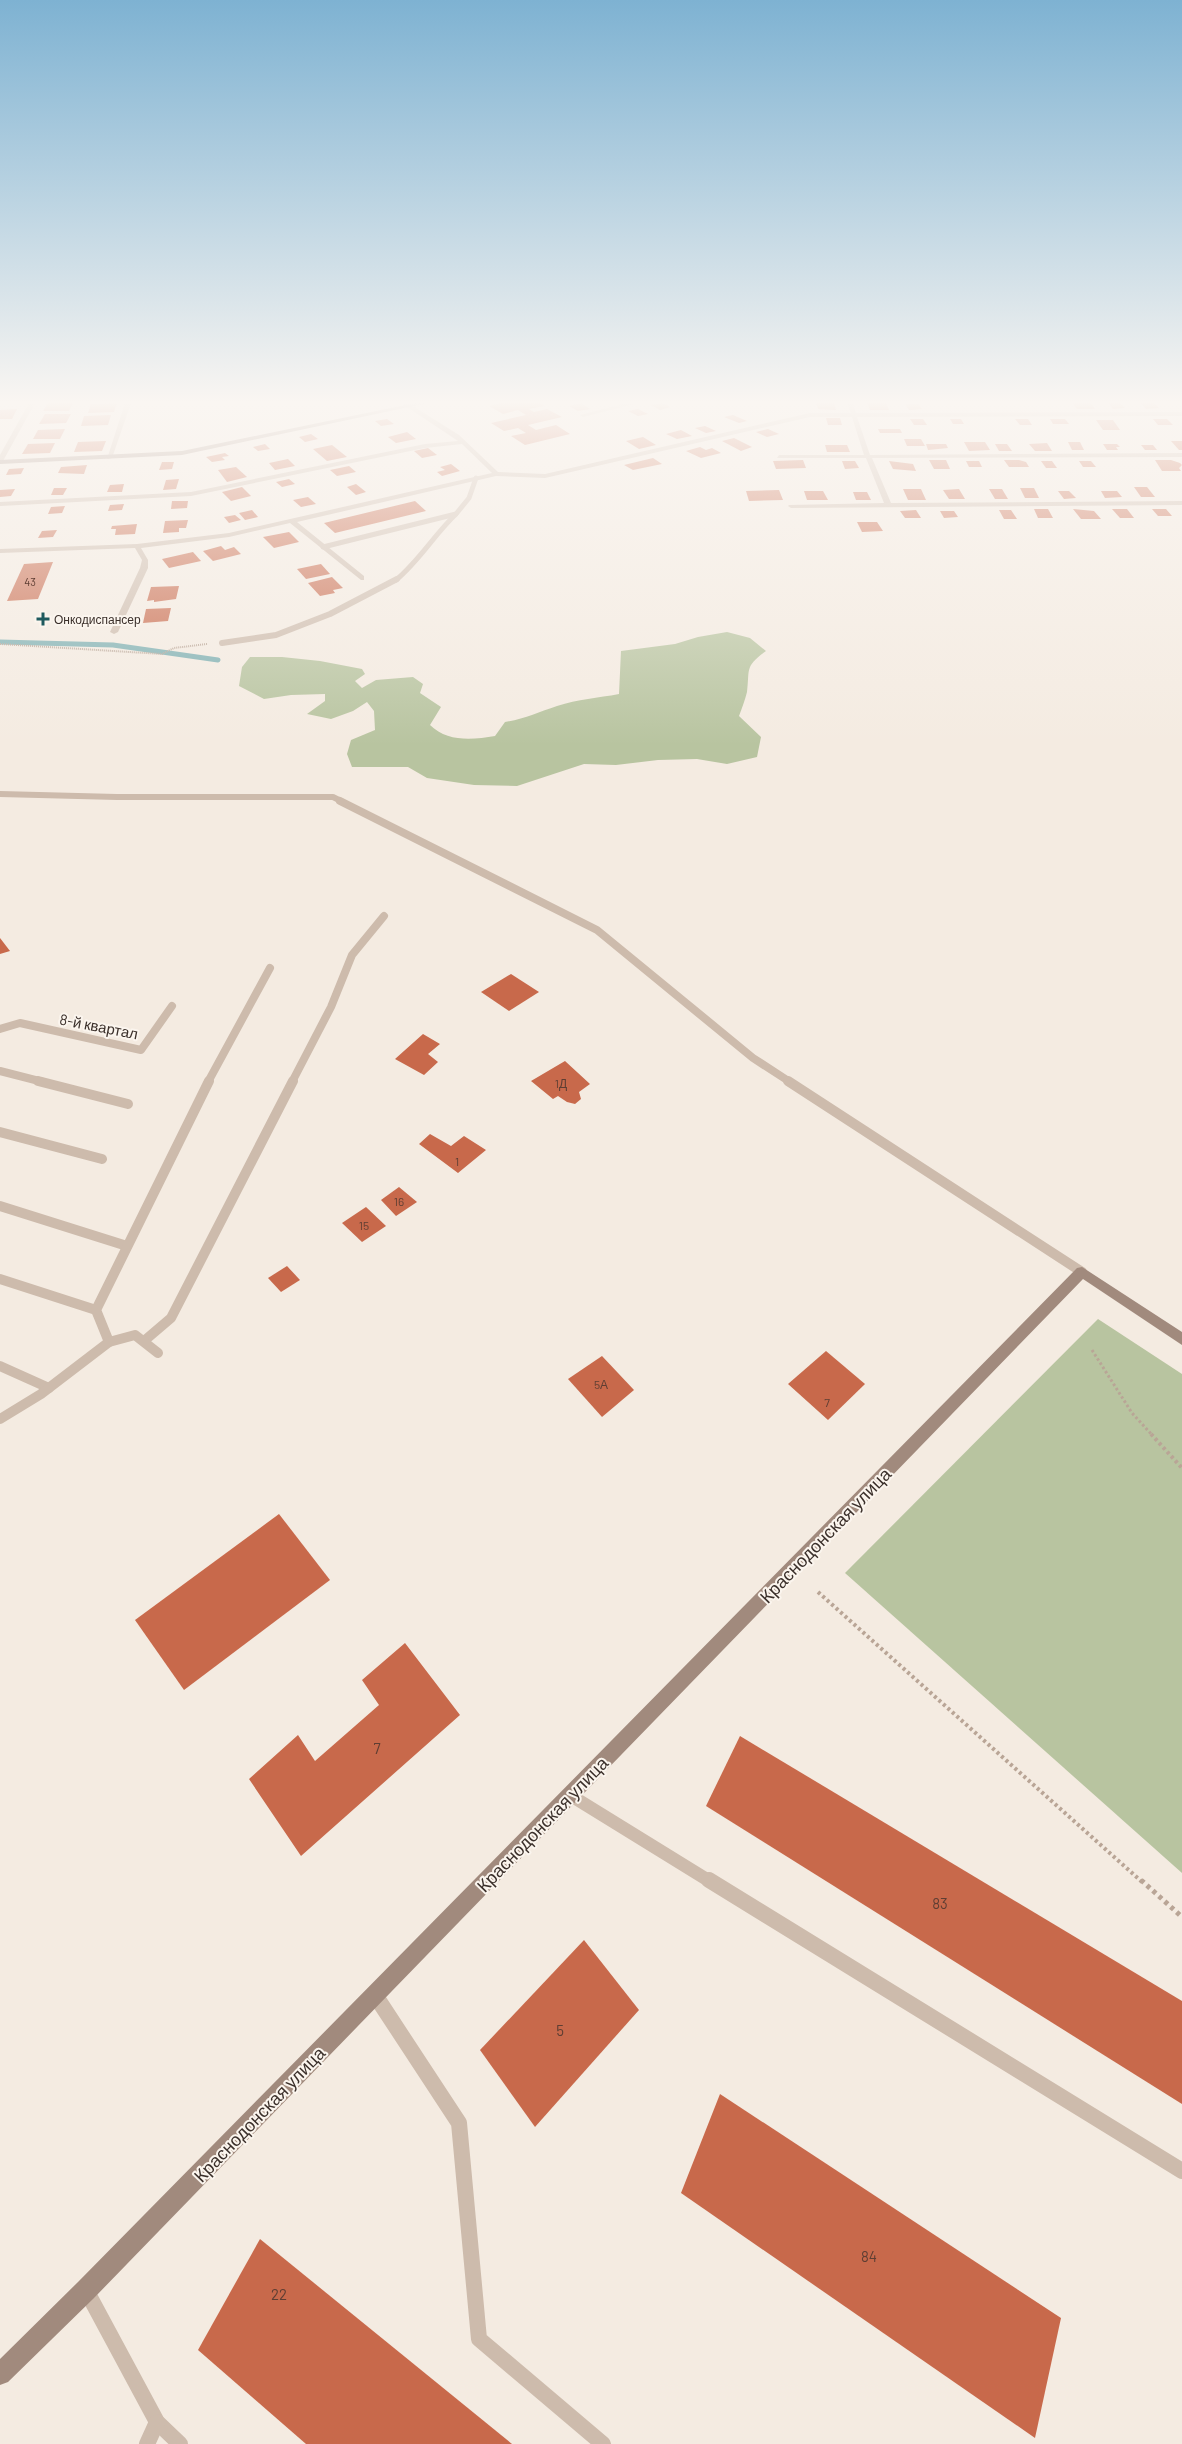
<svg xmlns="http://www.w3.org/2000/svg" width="1182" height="2444" font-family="Barlow,sans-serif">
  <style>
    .green { fill: #b8c4a0 }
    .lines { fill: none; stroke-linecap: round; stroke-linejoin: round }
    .stream { stroke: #7fb0b2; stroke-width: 5 }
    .building { fill: #c8694b }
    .path-far3 { stroke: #b9a596; stroke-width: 2; stroke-dasharray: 1 1; stroke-linecap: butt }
    .path-far2 { stroke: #b9a596; stroke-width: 3; stroke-dasharray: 2.5 2.5; stroke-linecap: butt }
    .path-far1 { stroke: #b9a596; stroke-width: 4; stroke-dasharray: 3 3; stroke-linecap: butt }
    .path { stroke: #b9a596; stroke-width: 5; stroke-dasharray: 4 4; stroke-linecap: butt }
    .lane-far5 { stroke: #cdbbac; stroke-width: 5 }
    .lane-far4 { stroke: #cdbbac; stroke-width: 6 }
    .lane-far3 { stroke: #cdbbac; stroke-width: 8 }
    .lane-far2 { stroke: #cdbbac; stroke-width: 10 }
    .lane-far1 { stroke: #cdbbac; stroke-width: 13 }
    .lane { stroke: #cdbbac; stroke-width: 16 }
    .street { fill: #cdbbac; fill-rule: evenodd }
    .secondary { fill: #a18a7d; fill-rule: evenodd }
    .poi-dot { fill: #1f5a5e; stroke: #fbf5ee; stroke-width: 2 }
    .labels { text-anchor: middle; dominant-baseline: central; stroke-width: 4; stroke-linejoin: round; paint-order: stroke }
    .far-number-label { font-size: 11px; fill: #5e3e33 }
    .far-poi-label { font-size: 12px; fill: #3b302b; stroke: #fbf5ee; text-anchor: start }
    .number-label { font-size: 12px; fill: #5e3e33 }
    .street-label { font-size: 15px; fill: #3b302b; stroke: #fbf5ee }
    .near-number-label { font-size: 15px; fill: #5e3e33 }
    .near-street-label { font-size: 18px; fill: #3b302b; stroke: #fbf5ee }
  </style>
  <rect width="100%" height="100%" fill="#f4ebe1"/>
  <!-- green -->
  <g class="green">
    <path d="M727,632L750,638L766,651C744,667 750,669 747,692C745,700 742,708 739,716L761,737L757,757L727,764L697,759L658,760L616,765L584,764L517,786L474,785L427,778L408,767H352L347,754L351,740L375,730L374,711L367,702L353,711L331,719L307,714L325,701V694L291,695L264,699L239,686L242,667L250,657H282L320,661L362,669L365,674L355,681L362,688L376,680L413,677L423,684L420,693L441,707L430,725C447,742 472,740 495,736L505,722C524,719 539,712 557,706C578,699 598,698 619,694L621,651L675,644L698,637Z"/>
    <path d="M1098,1319L1182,1374V1873L845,1573Z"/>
  </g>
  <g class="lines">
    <!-- stream -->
    <path class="stream" d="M0,642L113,645L218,660"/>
  </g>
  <!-- building -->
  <g class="building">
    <path d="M48,403H73L69,411H43Z"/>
    <path d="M117,403L114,412L88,413L91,404Z"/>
    <path d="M500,403H540L544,406L529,409L534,412L547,409L562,417L528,425L536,430L556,425L570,434L525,445L511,436L526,433L518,428L504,431L491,423L526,415L518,410L503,414L489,406Z"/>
    <path d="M581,403L590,409L578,411L569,406Z"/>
    <path d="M663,403L670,407L660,410L651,405Z"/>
    <path d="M816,403H834L836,410L818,409Z"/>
    <path d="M867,403H886L889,410H870Z"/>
    <path d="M1072,403H1091L1095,409H1077Z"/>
    <path d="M1108,403H1120L1125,408L1113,409Z"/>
    <path d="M1141,403H1154L1159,408L1146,409Z"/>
    <path d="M905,404H918L922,409L909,410Z"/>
    <path d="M17,409L12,419H0V410Z"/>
    <path d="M638,409L648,414L638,416L628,411Z"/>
    <path d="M45,414H71L66,423L39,424Z"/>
    <path d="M111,415L108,425L81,426L84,416Z"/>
    <path d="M733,415L747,421L739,423L724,417Z"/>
    <path d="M826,418H840L842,425H828Z"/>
    <path d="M387,419L394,424L381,426L375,421Z"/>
    <path d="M910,419H923L927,425H914Z"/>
    <path d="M950,419H961L964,424H953Z"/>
    <path d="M1015,419H1028L1032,425H1020Z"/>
    <path d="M1050,419H1065L1069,424H1053Z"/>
    <path d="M1153,419H1167L1173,425H1158Z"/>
    <path d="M1096,420H1113L1120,430H1103Z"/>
    <path d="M705,426L716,431L706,433L695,428Z"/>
    <path d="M65,429L60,439H33L38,430Z"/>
    <path d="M768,429L779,434L767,437L756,432Z"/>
    <path d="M878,429H900L902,433H880Z"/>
    <path d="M681,430L692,436L677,439L666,434Z"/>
    <path d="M407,432L416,439L396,443L388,437Z"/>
    <path d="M311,434L318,439L305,442L299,437Z"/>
    <path d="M643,437L656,445L639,449L626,441Z"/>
    <path d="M734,438L752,447L741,451L722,441Z"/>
    <path d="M904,439H921L925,446H907Z"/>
    <path d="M106,441L102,451L74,452L78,442Z"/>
    <path d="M1171,441H1182V450H1179Z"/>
    <path d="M964,442H985L990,450L969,451Z"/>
    <path d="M1068,442H1080L1084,450H1072Z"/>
    <path d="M55,443L50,453L22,454L28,444Z"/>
    <path d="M1047,443L1052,451H1035L1029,444Z"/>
    <path d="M265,444L270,449L258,451L253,447Z"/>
    <path d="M926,444H946L948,448L928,450Z"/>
    <path d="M995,444H1007L1012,451H999Z"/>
    <path d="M1103,444H1117L1120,447H1116L1118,450H1107Z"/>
    <path d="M332,445L347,457L327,461L313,449Z"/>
    <path d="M825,445H847L850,452H827Z"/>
    <path d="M1141,445H1153L1157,450H1145Z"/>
    <path d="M700,447L706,450L712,448L721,453L701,458L686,451Z"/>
    <path d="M428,448L437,455L422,458L414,451Z"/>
    <path d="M225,453L229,456L222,457L225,460L212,462L206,457Z"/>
    <path d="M653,458L662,464L633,470L624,465Z"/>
    <path d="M288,459L295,466L275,470L269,463Z"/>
    <path d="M803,460L806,468L776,469L773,461Z"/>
    <path d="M929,460H946L950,469H934Z"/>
    <path d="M1004,460H1019L1026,462L1029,467H1009Z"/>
    <path d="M1155,460H1171L1180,463L1182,465L1179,468L1181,471H1162Z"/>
    <path d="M842,461H855L859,468L845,469Z"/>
    <path d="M889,461L913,464L916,471L893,469Z"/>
    <path d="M966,461H979L982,467H969Z"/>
    <path d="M1041,461H1052L1057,468H1046Z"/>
    <path d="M1079,461H1091L1096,467H1083Z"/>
    <path d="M162,462H174L172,469L159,470Z"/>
    <path d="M451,464L460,471L442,476L437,472L445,470L440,467Z"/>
    <path d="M87,465L84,474L58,473L61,467Z"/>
    <path d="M349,466L356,472L337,476L330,470Z"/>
    <path d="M236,467L247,477L227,482L218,470Z"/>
    <path d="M24,468L21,474L6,475L9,469Z"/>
    <path d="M179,479L176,489L163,490L166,480Z"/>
    <path d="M289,479L295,484L282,487L276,482Z"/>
    <path d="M124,484L122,492H107L110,485Z"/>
    <path d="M356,484L366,492L356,495L347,487Z"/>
    <path d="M242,487L251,496L231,501L222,492Z"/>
    <path d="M1134,487H1147L1155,497H1141Z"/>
    <path d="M54,488H67L63,495H51Z"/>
    <path d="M1020,488H1034L1039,498H1025Z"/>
    <path d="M15,489L11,496L0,497V490Z"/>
    <path d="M903,489H921L926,500H908Z"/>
    <path d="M959,489L965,499H949L943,490Z"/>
    <path d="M989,489H1002L1008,499H995Z"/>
    <path d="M779,490L783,500L749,501L746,491Z"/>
    <path d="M804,491H823L828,500H807Z"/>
    <path d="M1058,491H1069L1076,498L1064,499Z"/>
    <path d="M1101,491H1117L1122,497L1105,498Z"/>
    <path d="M853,492H867L871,500H856Z"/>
    <path d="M308,497L316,504L301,507L293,500Z"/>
    <path d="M172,501H188L187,508L171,509Z"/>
    <path d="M415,501L426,511L335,533L324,523Z"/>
    <path d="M124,504L122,510L108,511L110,505Z"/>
    <path d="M65,506L62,513L48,514L51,507Z"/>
    <path d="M1034,509H1048L1053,518H1038Z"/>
    <path d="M1073,509L1094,511L1101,519H1081Z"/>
    <path d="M1112,509H1127L1134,518H1120Z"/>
    <path d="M1152,509H1166L1172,516H1158Z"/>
    <path d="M252,510L258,517L245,520L239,513Z"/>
    <path d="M916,510L921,518H905L900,511Z"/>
    <path d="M999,510H1011L1017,519H1004Z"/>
    <path d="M940,511H954L958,517L944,518Z"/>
    <path d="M235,515L241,520L229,523L224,517Z"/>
    <path d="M188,520L186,528H179V532L163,533L165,521Z"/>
    <path d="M857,522H877L883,531L862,532Z"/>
    <path d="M137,524L135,534L115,535L116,529H111L112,526Z"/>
    <path d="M57,530L53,537L38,538L42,531Z"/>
    <path d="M289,532L299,542L274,548L263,537Z"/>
    <path d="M221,546L225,550L234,547L241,554L213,561L203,551Z"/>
    <path d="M193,552L201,561L169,568L162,559Z"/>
    <path d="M53,562L38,599L7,601L24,564Z"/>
    <path d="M321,564L330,574L306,579L297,569Z"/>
    <path d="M332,577L343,588L333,590L335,593L320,596L308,583Z"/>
    <path d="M179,586L176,599L154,602V600L147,601L151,587Z"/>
    <path d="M171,608L168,621L143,623L146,609Z"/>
    <path d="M0,938L10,951L0,954Z"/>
    <path d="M511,974L539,992L509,1011L481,992Z"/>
    <path d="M423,1034L440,1044L428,1054L438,1062L424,1075L395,1059Z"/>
    <path d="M565,1061L590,1084L579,1092L581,1099L575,1104L567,1102L558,1096L553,1099L531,1081Z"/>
    <path d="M430,1134L451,1146L464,1136L486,1150L458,1173L419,1144Z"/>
    <path d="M399,1187L417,1202L396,1216L381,1200Z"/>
    <path d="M366,1207L386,1226L362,1242L342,1223Z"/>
    <path d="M287,1266L300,1280L281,1292L268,1278Z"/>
    <path d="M826,1351L865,1384L828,1420L788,1384Z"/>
    <path d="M602,1356L634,1390L602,1417L568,1379Z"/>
    <path d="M279,1514L330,1580L184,1690L135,1620Z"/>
    <path d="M405,1643L460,1715L301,1856L249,1779L298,1735L315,1761L379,1705L362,1680Z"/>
    <path d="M740,1736L1182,2001V2104L706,1806Z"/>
    <path d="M584,1940L639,2010L535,2127L480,2050Z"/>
    <path d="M720,2094L1061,2318L1035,2438L681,2193Z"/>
    <path d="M260,2239L512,2444H306L198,2350Z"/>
  </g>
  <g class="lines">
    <!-- path-far3 -->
    <path class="path-far3" d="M0,644L162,654L174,648L207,644"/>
    <!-- path-far2 -->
    <path class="path-far2" d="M1092,1350L1132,1413L1153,1436"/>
    <!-- path-far1 -->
    <g class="path-far1">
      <path d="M1151,1434L1182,1468"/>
      <path d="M818,1592L1142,1882"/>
    </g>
    <!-- path -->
    <path class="path" d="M1141,1880L1182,1917"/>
    <!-- lane-far5 -->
    <g class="lane-far5">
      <path d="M323,547L456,514L469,498L476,478"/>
      <path d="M396,580C419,561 434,535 456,514"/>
    </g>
    <!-- lane-far4 -->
    <g class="lane-far4">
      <path d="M222,643L276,635L330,614L397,579"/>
      <path d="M0,794L117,797H333L343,802"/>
    </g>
    <!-- lane-far3 -->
    <g class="lane-far3">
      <path d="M340,801L597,930L753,1058L790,1082"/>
      <path d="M0,1029L20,1023L141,1050L172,1006"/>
      <path d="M0,1071L43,1082"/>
      <path d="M208,1082L270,968"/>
      <path d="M292,1082L331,1007L352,955L384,916"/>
    </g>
    <!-- lane-far2 -->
    <g class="lane-far2">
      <path d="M38,1081L128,1104"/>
      <path d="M788,1081L1082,1272"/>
      <path d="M0,1132L102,1159"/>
      <path d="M0,1206L127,1246"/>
      <path d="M0,1279L96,1310"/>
      <path d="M144,1341L171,1318L293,1081"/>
      <path d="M109,1342L96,1310L209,1081"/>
      <path d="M0,1366L49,1388"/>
      <path d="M0,1419L41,1394L109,1342L135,1335L158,1353"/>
    </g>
    <!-- lane-far1 -->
    <path class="lane-far1" d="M570,1795L711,1882"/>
    <!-- lane -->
    <g class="lane">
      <path d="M709,1880L1182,2171"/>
      <path d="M375,1995L459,2123L479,2339L603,2444"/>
      <path d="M86,2290L157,2422L180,2444"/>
      <path d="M147,2444L157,2422"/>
    </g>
    <!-- street -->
    <g class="street">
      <path d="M29,403H35L3,461L0,463V455Z"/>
      <path d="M125,403H131L112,458L107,459Z"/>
      <path d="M401,403H408L459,435L498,472L545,474L810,413H851L847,403H853L856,413L1182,412V416L857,417L870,455L1182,453V457L872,458L891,503L1182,501V505L791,508L788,506L789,505L884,503L866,458H777L779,455H864L852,417H810L545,478L496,476L297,522L364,576V580H361L290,523L229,537L141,548L148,560V568L118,632L114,634L110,632L140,568L142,560L135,548L0,553V549L137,544L229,533L492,473L462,444L425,448L191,496L0,506V502L191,492L425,444L458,441Z"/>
      <path d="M627,403H638L583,417L580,415Z"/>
    </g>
    <!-- secondary -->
    <g class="secondary">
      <path d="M415,403H428L182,455L0,464V460L182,451Z"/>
      <path d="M1082,1267L1182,1332V1345L1083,1279L94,2298L8,2382L0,2385V2359L78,2282L1077,1268Z"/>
    </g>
  </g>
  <!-- sky -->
  <linearGradient id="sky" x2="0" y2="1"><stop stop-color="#7eb2d2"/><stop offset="0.54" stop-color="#faf6f2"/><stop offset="1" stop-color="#faf6f2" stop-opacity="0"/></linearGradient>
  <rect width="1182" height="745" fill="url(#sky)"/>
  <!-- markers -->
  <path class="poi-dot" d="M40.5 611.5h5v5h5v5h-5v5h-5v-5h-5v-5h5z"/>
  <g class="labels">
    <!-- far-number labels -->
    <g class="far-number-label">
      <text x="30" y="581">43</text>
    </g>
    <!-- far-poi labels -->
    <g class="far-poi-label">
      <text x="54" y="619">Онкодиспансер</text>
    </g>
    <!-- number labels -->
    <g class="number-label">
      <text x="561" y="1083">1Д</text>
      <text x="457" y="1161">1</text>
      <text x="399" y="1201">16</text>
      <text x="364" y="1225">15</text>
      <text x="601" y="1384">5А</text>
      <text x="827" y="1402">7</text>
    </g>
    <!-- street labels -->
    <g class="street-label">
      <text transform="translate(99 1026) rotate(11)">8-й квартал</text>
    </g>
    <!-- near-number labels -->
    <g class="near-number-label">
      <text x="377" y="1748">7</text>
      <text x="940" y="1903">83</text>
      <text x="560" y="2030">5</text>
      <text x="869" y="2256">84</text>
      <text x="279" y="2294">22</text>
    </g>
    <!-- near-street labels -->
    <g class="near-street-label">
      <text transform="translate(825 1535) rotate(-46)">Краснодонская улица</text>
      <text transform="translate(542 1824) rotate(-46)">Краснодонская улица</text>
      <text transform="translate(259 2114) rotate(-46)">Краснодонская улица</text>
    </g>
  </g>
</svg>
